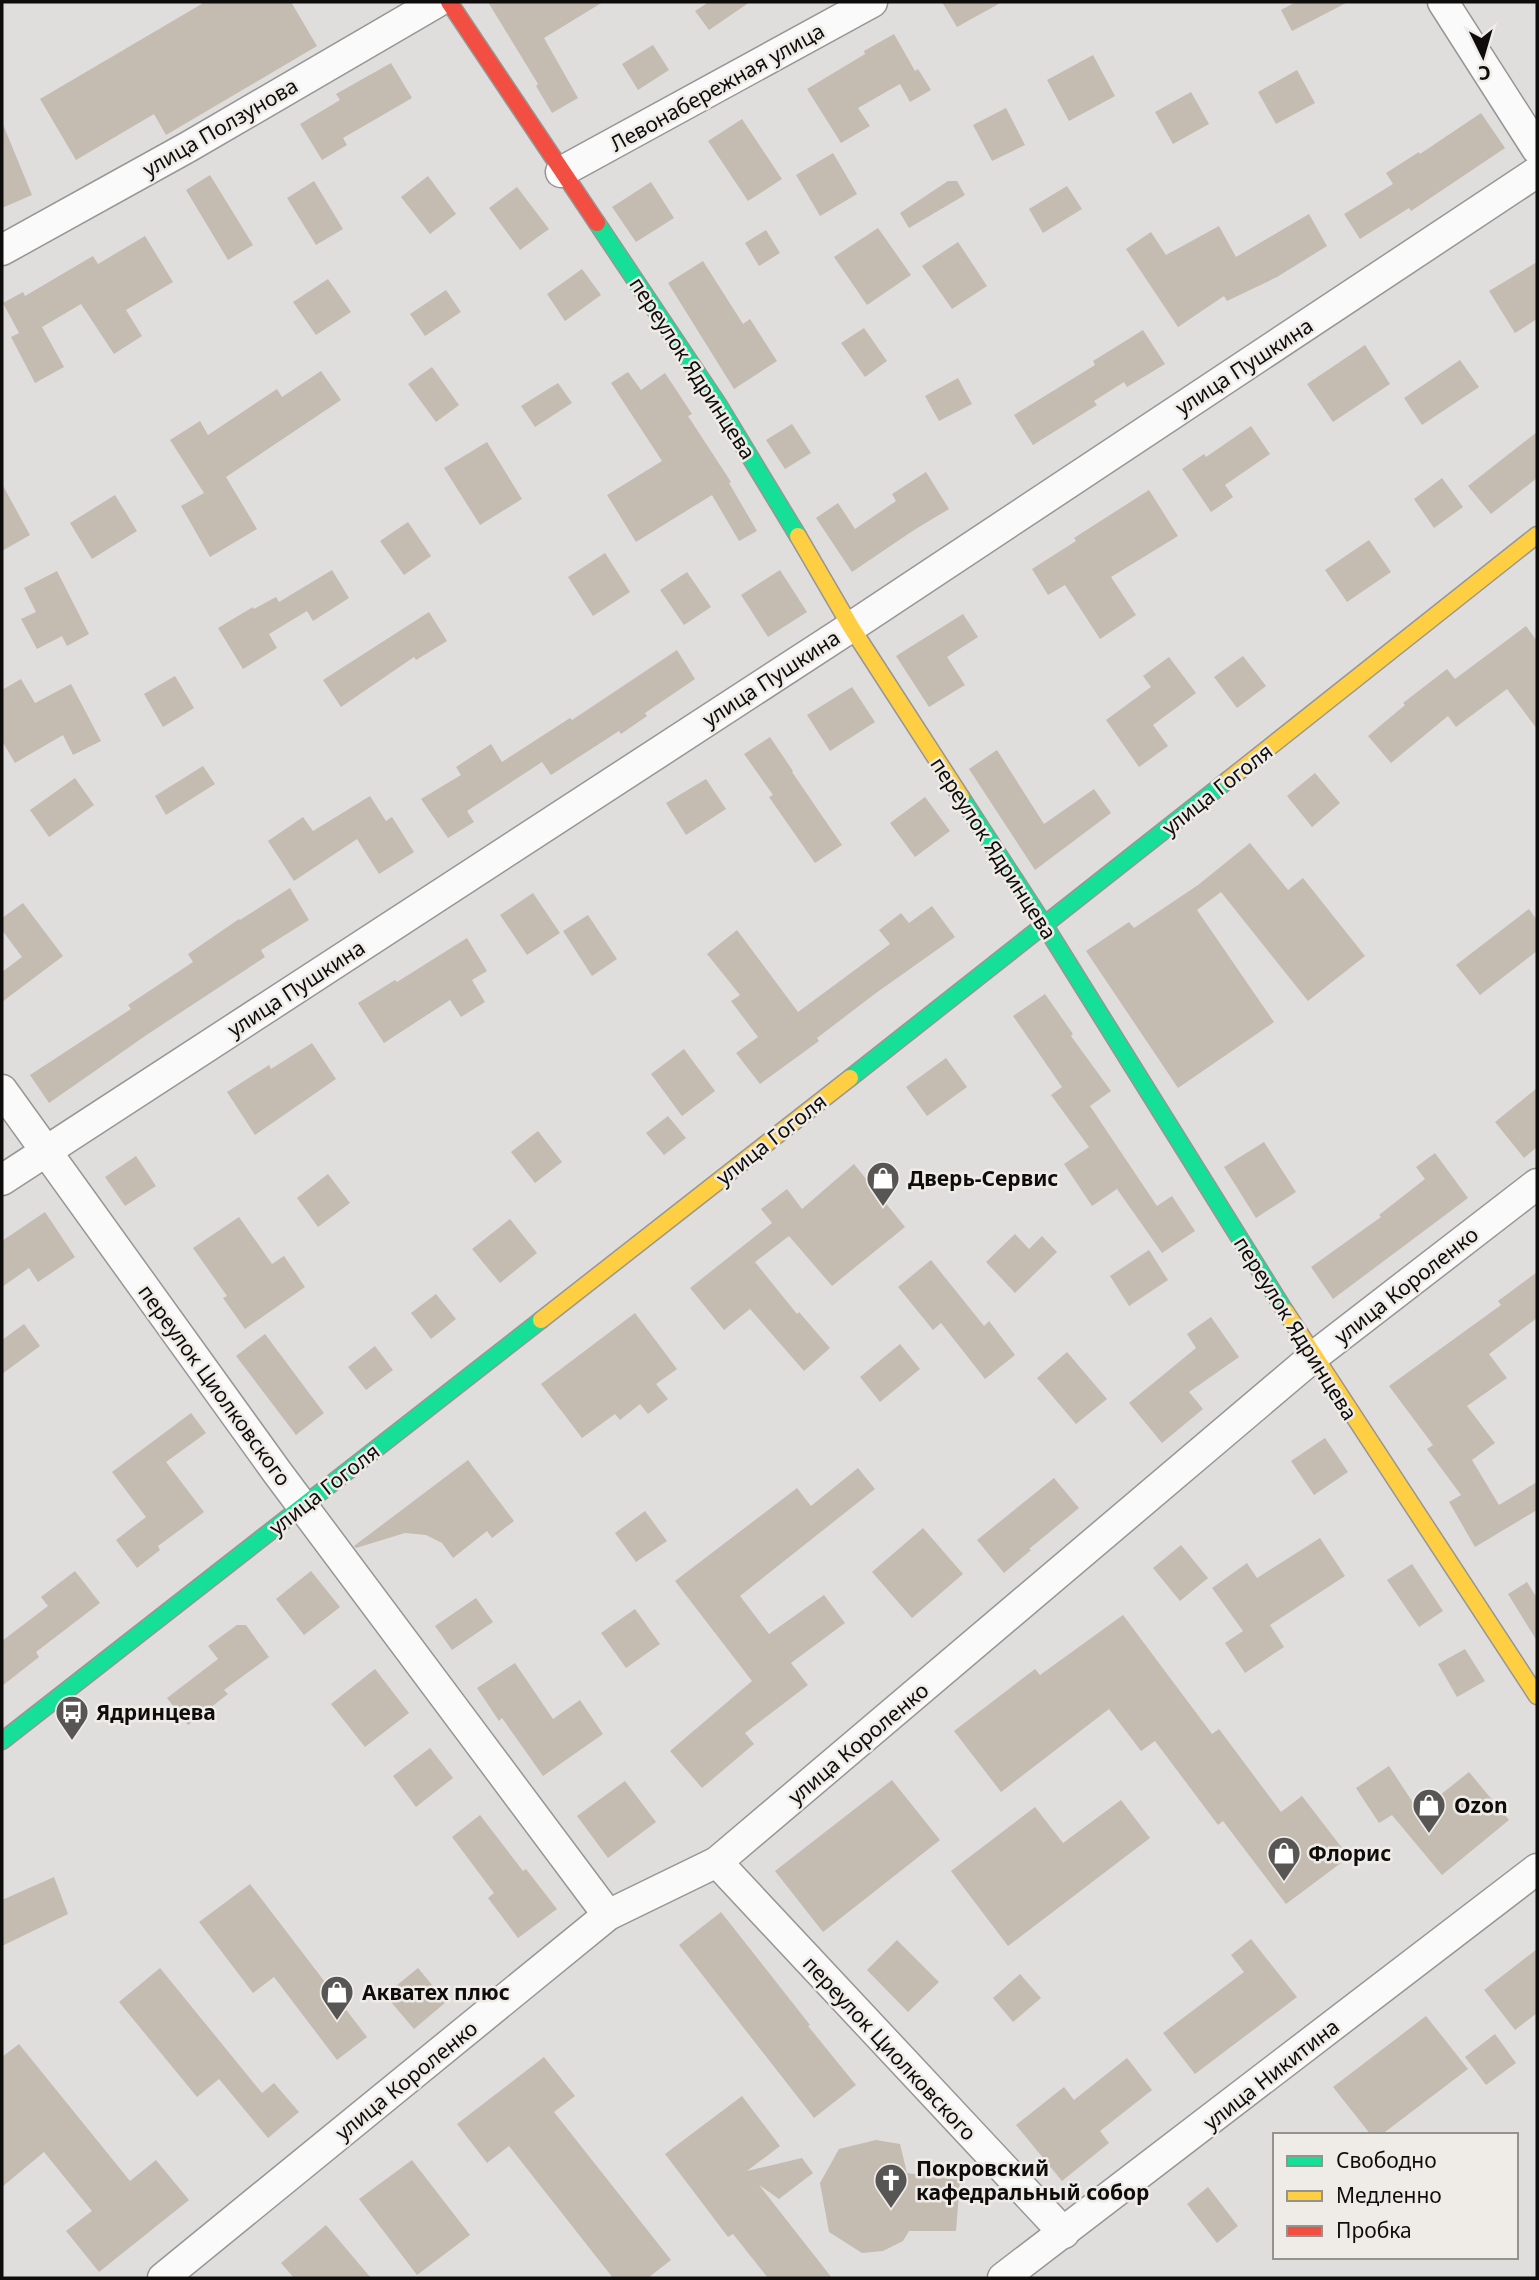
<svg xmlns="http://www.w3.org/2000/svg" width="1539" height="2280" font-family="'Noto Sans',sans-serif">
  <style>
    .building { fill: #c4bbb1 }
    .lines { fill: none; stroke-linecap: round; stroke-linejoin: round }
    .street-casing { stroke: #979694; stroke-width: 33 }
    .fast-casing { stroke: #979694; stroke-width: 19 }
    .slow-casing { stroke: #979694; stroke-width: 19 }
    .jam-casing { stroke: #979694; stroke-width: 19 }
    .street { stroke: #fafafa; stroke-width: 30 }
    .fast { stroke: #16e098; stroke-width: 16 }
    .slow { stroke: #ffcf43; stroke-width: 16 }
    .jam { stroke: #f24e42; stroke-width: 16 }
    .labels { text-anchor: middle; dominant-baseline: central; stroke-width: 5; stroke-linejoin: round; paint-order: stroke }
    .street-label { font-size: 21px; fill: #0e0d0c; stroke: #efece7 }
    .poi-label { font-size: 21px; font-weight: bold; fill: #0e0d0c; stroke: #efece7; text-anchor: start }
  </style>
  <rect width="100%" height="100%" fill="#e0dedc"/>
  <!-- building -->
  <g class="building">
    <path d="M205,2H291L317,46L166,135L154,114L76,160L40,99Z"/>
    <path d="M488,2H603L544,38L578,98L552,113L536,86L538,84Z"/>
    <path d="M709,2H750L709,30L695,11Z"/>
    <path d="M942,2H1002L957,27Z"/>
    <path d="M1296,2H1348L1292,31L1281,10Z"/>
    <path d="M894,34L915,71L918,69L931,90L910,102L900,84L858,108L870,126L841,143L807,89L865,54L864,51Z"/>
    <path d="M653,45L669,70L638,90L622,64Z"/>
    <path d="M1093,55L1115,96L1069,121L1047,80Z"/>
    <path d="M391,63L412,98L343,138L347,145L322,160L300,124L340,100L336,94Z"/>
    <path d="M1297,70L1315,103L1276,124L1258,92Z"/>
    <path d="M1191,92L1209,124L1173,144L1155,112Z"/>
    <path d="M1006,108L1025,145L992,161L973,125Z"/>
    <path d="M1481,113L1505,148L1411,211L1409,208L1360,239L1344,214L1393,184L1386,173L1419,152L1420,154Z"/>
    <path d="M742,119L782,179L748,201L708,141Z"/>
    <path d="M2,122L32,195L2,208Z"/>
    <path d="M833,153L857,194L820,216L796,175Z"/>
    <path d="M210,175L253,245L228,260L186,190Z"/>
    <path d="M428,176L456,214L430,234L401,197Z"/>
    <path d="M314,181L343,229L316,245L287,198Z"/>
    <path d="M948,181H957L965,195L909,228L900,213Z"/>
    <path d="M651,182L674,218L636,242L612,207Z"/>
    <path d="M1067,186L1082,209L1043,233L1029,209Z"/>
    <path d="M517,187L549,229L520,250L489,208Z"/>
    <path d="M1309,214L1327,246L1277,277L1227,301L1224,296L1178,327L1126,249L1151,232L1166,255L1219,226L1236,257Z"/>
    <path d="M878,228L911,275L867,305L834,257Z"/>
    <path d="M766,230L780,253L759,266L745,243Z"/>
    <path d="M145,236L173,282L126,310L142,336L114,354L81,304L42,327L64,367L35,383L11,337L19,333L3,303L23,292L25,296L93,256L98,264Z"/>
    <path d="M958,242L987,286L952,309L922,266Z"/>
    <path d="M703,261L743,324L750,319L777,361L734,389L668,283Z"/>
    <path d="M1537,262V319L1515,333L1489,291Z"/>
    <path d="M582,269L601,295L565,321L547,294Z"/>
    <path d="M328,279L351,312L316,335L293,302Z"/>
    <path d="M446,290L461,312L425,336L410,314Z"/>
    <path d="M864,328L887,361L865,377L841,343Z"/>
    <path d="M1143,330L1165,364L1127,387L1124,382L1094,401L1097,405L1033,445L1014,415L1095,365L1093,361Z"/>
    <path d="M1365,345L1390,384L1333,422L1307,384Z"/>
    <path d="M1460,360L1479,387L1422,425L1404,398Z"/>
    <path d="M432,367L459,405L436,422L408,384Z"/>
    <path d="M321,371L341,400L226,477L257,529L210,557L181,506L204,493L170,440L200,421L208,435L277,389L282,397Z"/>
    <path d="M628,372L641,390L665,373L692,414L688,416L731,482L729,483L757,531L739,541L712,495L636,542L607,495L662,461L611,383Z"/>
    <path d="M958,378L972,404L939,421L925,396Z"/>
    <path d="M558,383L572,403L535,427L521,406Z"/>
    <path d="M792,424L811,453L785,469L766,440Z"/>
    <path d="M1251,426L1270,454L1225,485L1233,497L1211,512L1182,469L1204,454L1206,457Z"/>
    <path d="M1537,432V478L1491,514L1468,486Z"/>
    <path d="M487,442L522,499L480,525L444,468Z"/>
    <path d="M926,472L949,509L914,530L852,572L816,518L838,503L855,529L896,501L892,494Z"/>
    <path d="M1442,478L1463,507L1434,528L1414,499Z"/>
    <path d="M2,484L30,535L2,551Z"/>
    <path d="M1149,490L1178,536L1111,577L1136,615L1100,639L1065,585L1048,595L1032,569L1076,541L1074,538Z"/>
    <path d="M115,495L137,531L92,559L70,523Z"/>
    <path d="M408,522L431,556L404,575L380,541Z"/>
    <path d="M1369,540L1391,572L1347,602L1325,570Z"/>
    <path d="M605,553L630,592L593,616L568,577Z"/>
    <path d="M332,570L349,598L313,621L307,611L269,634L277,648L243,669L218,628L253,607L254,609L276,597L279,602Z"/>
    <path d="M780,570L807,612L768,637L741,595Z"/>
    <path d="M57,571L89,634L67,646L62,636L37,649L21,619L36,612L24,588Z"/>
    <path d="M687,572L711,607L684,625L660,590Z"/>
    <path d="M429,612L447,641L416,660L414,657L341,707L323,680Z"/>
    <path d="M963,614L978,637L947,657L965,685L929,707L896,656Z"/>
    <path d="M1526,626L1537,641V729L1507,689L1456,727L1448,716L1391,763L1368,736L1405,705L1403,703L1447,669L1455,679Z"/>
    <path d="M677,650L695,679L645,713L647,716L621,734L619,731L551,775L542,762L467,811L474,822L448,838L421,799L461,775L456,767L491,744L502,762L570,718L572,720Z"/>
    <path d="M1243,656L1266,686L1237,708L1214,677Z"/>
    <path d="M1169,657L1196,693L1153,725L1168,746L1139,767L1106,720L1151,687L1143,676Z"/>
    <path d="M175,676L194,708L163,727L144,694Z"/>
    <path d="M21,679L35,703L71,684L101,741L73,755L63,735L15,763L2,741V690Z"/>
    <path d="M852,687L875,722L830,751L807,715Z"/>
    <path d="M770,737L793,771L792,772L842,845L815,863L769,797L773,795L744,754Z"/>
    <path d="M997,750L1044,824L1094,789L1111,813L1035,870L969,769Z"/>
    <path d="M203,766L215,784L166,815L155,796Z"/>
    <path d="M1315,773L1340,803L1312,827L1287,796Z"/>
    <path d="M75,778L94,805L49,837L30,810Z"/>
    <path d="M706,779L726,809L686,835L666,803Z"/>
    <path d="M370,796L386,821L392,817L414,852L379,874L357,839L294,881L268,841L303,817L313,831Z"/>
    <path d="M925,797L950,831L915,857L890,823Z"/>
    <path d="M1250,843L1288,890L1303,878L1365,956L1308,1001L1221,892L1197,910L1274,1022L1178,1088L1086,951L1129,922L1134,928L1198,885Z"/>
    <path d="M290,888L309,920L261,950L265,957L148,1034L49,1103L30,1075L131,1009L128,1005L193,962L188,954L239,919L240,920Z"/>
    <path d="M533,893L560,933L527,955L500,915Z"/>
    <path d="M23,903L63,956L2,1002V972L22,957L2,930V918Z"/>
    <path d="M932,906L955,937L876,993L817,1038L819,1041L760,1084L736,1053L758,1037L731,1001L740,995L707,954L737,930L798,1012L890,944L879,930L901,913L909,923Z"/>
    <path d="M1529,909L1537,920V951L1480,995L1456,965Z"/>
    <path d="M588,915L617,959L592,976L563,931Z"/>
    <path d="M467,938L487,971L472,980L485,1002L461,1017L450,1000L384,1043L358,1003L395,980L397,982Z"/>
    <path d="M1045,994L1073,1034L1071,1036L1111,1091L1090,1106L1157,1206L1172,1196L1195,1231L1162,1253L1117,1189L1092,1206L1064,1164L1089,1147L1051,1095L1062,1087L1013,1016Z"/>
    <path d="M312,1043L336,1079L255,1135L227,1092L269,1065L271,1069Z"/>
    <path d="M684,1049L715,1091L682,1116L651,1074Z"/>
    <path d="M946,1058L967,1087L927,1116L906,1087Z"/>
    <path d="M1537,1088V1147L1524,1158L1495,1122Z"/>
    <path d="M668,1116L686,1138L664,1155L646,1133Z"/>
    <path d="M538,1131L562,1162L535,1183L511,1152Z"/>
    <path d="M1264,1142L1296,1192L1256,1218L1224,1167Z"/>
    <path d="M1435,1153L1468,1198L1333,1299L1311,1267L1381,1217L1379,1215L1425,1179L1416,1167Z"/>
    <path d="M136,1156L156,1186L125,1206L105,1177Z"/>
    <path d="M854,1164L905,1227L832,1286L789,1236L755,1262L797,1314L799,1312L830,1348L804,1371L750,1309L724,1330L690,1288L772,1223L761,1209L787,1189L802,1209Z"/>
    <path d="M328,1174L350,1203L318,1227L297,1198Z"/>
    <path d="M45,1212L75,1257L38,1282L29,1268L2,1287V1241Z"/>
    <path d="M239,1217L272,1264L284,1256L305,1287L245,1329L223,1298L227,1296L193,1248Z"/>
    <path d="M510,1219L537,1253L500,1283L472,1249Z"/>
    <path d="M1015,1234L1029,1249L1042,1236L1057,1252L1015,1293L986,1262Z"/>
    <path d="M1149,1250L1168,1280L1129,1306L1110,1276Z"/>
    <path d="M931,1260L984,1326L989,1321L1015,1355L985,1379L941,1323L933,1330L898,1287Z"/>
    <path d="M1537,1272V1318L1489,1354L1507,1378L1467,1406L1495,1443L1472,1460L1499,1505L1537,1482V1510L1475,1547L1449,1502L1461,1495L1427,1449L1433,1445L1389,1386L1501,1305L1498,1301Z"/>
    <path d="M436,1294L456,1319L431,1339L411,1313Z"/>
    <path d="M635,1313L677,1369L656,1384L668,1399L648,1414L640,1404L620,1420L615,1414L582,1438L541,1384Z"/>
    <path d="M1211,1317L1239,1357L1189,1392L1203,1409L1162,1443L1129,1403L1196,1348L1187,1334Z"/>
    <path d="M24,1324L40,1346L2,1374V1340Z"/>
    <path d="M265,1334L324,1413L296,1435L236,1356Z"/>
    <path d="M900,1344L920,1369L880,1402L860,1377Z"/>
    <path d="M375,1346L393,1370L366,1390L348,1367Z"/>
    <path d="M1067,1352L1107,1399L1076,1424L1037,1378Z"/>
    <path d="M191,1413L206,1433L166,1462L204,1512L158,1546L160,1550L137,1568L116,1540L146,1517L112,1472Z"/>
    <path d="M1325,1438L1348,1472L1314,1495L1291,1461Z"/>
    <path d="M468,1460L514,1521L492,1538L487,1531L453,1558L442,1543L426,1535L405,1533L356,1548L354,1546Z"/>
    <path d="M858,1468L875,1489L740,1596L769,1634L824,1595L845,1623L791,1663L808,1685L745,1733L754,1744L702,1788L670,1751L752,1681L675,1581L797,1488L811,1506Z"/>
    <path d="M1054,1478L1079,1508L1029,1549L1031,1550L1004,1573L977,1540Z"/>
    <path d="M645,1511L667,1541L636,1562L615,1533Z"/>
    <path d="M923,1528L963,1574L912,1618L872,1572Z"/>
    <path d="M1320,1538L1345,1576L1270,1625L1284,1647L1245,1673L1225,1643L1243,1631L1212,1588L1247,1563L1257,1578Z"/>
    <path d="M1181,1545L1208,1578L1180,1601L1153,1568Z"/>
    <path d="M1412,1564L1443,1611L1419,1627L1387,1580Z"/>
    <path d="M75,1571L100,1603L36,1652L39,1657L2,1686V1641L48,1606L41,1597Z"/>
    <path d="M311,1571L340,1607L304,1635L276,1599Z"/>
    <path d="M1527,1582L1537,1598V1641L1508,1594Z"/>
    <path d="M476,1598L493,1622L452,1650L435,1626Z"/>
    <path d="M635,1609L660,1644L626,1668L601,1633Z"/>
    <path d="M1123,1615L1212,1734L1219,1729L1281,1812L1302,1796L1349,1857L1286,1904L1223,1821L1218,1825L1155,1741L1141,1751L1109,1709L1001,1792L954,1731L1035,1669L1040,1675Z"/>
    <path d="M237,1625H246L269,1657L224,1690L228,1694L188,1725L167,1698L218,1659L208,1646Z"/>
    <path d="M1465,1649L1485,1681L1457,1697L1438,1664Z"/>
    <path d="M515,1663L553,1719L580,1700L603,1734L543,1776L502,1718L499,1721L477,1688Z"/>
    <path d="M375,1669L409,1713L365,1747L331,1704Z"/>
    <path d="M430,1748L453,1778L416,1807L393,1776Z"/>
    <path d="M1389,1766L1419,1812L1469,1772L1509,1820L1442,1875L1392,1815L1379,1823L1356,1788Z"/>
    <path d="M892,1780L940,1840L823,1932L775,1871Z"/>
    <path d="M625,1781L656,1822L608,1858L577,1816Z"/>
    <path d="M1121,1800L1150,1838L1008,1946L951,1871L1035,1807L1063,1843Z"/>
    <path d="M480,1815L523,1871L526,1869L557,1909L518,1938L488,1898L494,1893L452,1837Z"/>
    <path d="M54,1877L68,1914L2,1946V1900Z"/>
    <path d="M250,1884L367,2037L337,2060L274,1977L253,1993L199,1922Z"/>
    <path d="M721,1912L810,2025L808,2026L856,2085L814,2118L679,1945Z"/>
    <path d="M1251,1939L1297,1997L1195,2074L1163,2033L1244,1972L1231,1955Z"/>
    <path d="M897,1940L939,1982L908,2012L867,1970Z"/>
    <path d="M1537,1949V2013L1515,2030L1484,1990Z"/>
    <path d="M160,1968L262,2093L274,2083L299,2112L268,2138L219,2079L197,2097L119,2002Z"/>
    <path d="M418,1968L446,2002L414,2029L385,1995Z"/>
    <path d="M1020,1974L1041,1998L1013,2022L993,1998Z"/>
    <path d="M1426,2016L1468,2069L1381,2135H1371L1333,2087Z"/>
    <path d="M1495,2034L1516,2063L1486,2085L1465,2057Z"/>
    <path d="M19,2044L130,2181L156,2160L189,2200L99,2272L66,2231L92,2211L44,2152L2,2187V2057Z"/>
    <path d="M544,2057L575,2096L554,2112L671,2260L648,2278H613L509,2146L487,2163L457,2124Z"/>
    <path d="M1127,2058L1152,2090L1100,2131L1109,2143L1062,2181L1016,2125L1064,2087L1074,2100Z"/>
    <path d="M742,2096L780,2146L747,2171L802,2158L813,2173L779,2199L759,2185L832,2278H768L733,2234L728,2237L665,2154Z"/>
    <path d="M876,2140L900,2144L907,2173L960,2180L956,2231H909L903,2241L883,2251L862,2253L829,2232L820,2183L839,2149Z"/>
    <path d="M412,2160L470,2235L417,2275L359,2199Z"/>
    <path d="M1208,2187L1238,2226L1217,2243L1187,2204Z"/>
    <path d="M326,2225L371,2278H294L281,2263Z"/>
  </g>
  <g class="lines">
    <defs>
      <g id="street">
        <path d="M1443,2L1537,149"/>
        <path d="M561,172L872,2"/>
        <path d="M2,250L188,147L437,2"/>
        <path d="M2,1090L277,1472L608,1915"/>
        <path d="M2,1180L851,627L1537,172"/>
        <path d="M717,1862L1064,2233"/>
        <path d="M163,2278L608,1915L717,1862L1313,1357L1537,1184"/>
        <path d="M1003,2278L1537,1869"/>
      </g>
      <g id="fast">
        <path d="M597,223L718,404L798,536"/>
        <path d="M961,797L1045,926L1285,1311"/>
        <path d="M850,1078L1228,780"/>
        <path d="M2,1741L541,1320"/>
      </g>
      <g id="slow">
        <path d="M798,536L851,627L961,797"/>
        <path d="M1228,780L1537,535"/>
        <path d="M1285,1311L1537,1696"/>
        <path d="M541,1320L850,1078"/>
      </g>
      <path id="jam" d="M449,2L597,223"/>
    </defs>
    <!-- street casing -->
    <use href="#street" class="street-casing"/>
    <!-- fast casing -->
    <use href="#fast" class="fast-casing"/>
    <!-- slow casing -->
    <use href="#slow" class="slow-casing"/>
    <!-- jam casing -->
    <use href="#jam" class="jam-casing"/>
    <!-- street -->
    <use href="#street" class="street"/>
    <!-- fast -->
    <use href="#fast" class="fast"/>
    <!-- slow -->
    <use href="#slow" class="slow"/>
    <!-- jam -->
    <use href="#jam" class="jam"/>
  </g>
  <!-- icons -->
  <defs>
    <symbol id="shop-pin" viewBox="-11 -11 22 30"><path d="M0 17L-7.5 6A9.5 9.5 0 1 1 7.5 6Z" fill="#585655" stroke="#efece7"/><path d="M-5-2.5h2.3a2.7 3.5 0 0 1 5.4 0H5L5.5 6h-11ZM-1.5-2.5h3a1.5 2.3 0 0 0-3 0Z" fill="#fff"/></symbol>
    <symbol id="bus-pin" viewBox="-11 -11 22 30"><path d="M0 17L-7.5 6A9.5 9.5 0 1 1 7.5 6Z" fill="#585655" stroke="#efece7"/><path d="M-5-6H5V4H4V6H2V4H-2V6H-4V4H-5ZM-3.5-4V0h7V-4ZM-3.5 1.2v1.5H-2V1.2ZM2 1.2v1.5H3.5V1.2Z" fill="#fff"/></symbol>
    <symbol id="church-pin" viewBox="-11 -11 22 30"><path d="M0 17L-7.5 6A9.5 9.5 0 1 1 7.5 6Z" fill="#585655" stroke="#efece7"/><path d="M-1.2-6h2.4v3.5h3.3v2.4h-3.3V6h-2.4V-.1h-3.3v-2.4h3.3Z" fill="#fff"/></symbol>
  </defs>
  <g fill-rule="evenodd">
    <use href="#shop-pin" x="864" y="1159" width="38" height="52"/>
    <use href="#bus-pin" x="53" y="1693" width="38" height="52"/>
    <use href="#shop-pin" x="1410" y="1786" width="38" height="52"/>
    <use href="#shop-pin" x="1265" y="1834" width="38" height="52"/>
    <use href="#shop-pin" x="318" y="1973" width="38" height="52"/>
    <use href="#church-pin" x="872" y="2161" width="38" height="52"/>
  </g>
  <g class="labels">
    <!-- street labels -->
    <g class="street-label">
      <text transform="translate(717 87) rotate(-29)">Левонабережная улица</text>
      <text transform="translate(220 127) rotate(-30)">улица Ползунова</text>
      <text transform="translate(1244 366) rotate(-33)">улица Пушкина</text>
      <text transform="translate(693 368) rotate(57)">переулок Ядринцева</text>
      <text transform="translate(771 678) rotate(-33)">улица Пушкина</text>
      <text transform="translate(1217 789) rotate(-38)">улица Гоголя</text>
      <text transform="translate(994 848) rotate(57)">переулок Ядринцева</text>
      <text transform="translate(296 988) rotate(-33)">улица Пушкина</text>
      <text transform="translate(771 1139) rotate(-38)">улица Гоголя</text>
      <text transform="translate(1406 1285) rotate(-38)">улица Короленко</text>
      <text transform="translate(1296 1328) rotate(58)">переулок Ядринцева</text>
      <text transform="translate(215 1385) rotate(54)">переулок Циолковского</text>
      <text transform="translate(324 1489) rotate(-38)">улица Гоголя</text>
      <text transform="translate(858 1743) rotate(-40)">улица Короленко</text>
      <text transform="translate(890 2048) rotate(47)">переулок Циолковского</text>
      <text transform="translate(1271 2074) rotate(-38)">улица Никитина</text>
      <text transform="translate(406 2080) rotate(-39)">улица Короленко</text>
    </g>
    <!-- poi labels -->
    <g class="poi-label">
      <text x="908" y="1178">Дверь-Сервис</text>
      <text x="96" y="1712">Ядринцева</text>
      <text x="1454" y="1805">Ozon</text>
      <text x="1308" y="1853">Флорис</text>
      <text x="362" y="1992">Акватех плюс</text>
      <text x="916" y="2168">Покровский<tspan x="916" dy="24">кафедральный собор</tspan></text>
    </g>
  </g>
  <!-- border -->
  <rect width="1539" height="2280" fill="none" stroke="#0e0d0c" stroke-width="7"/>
  <!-- legend -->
  <rect x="1273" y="2133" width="245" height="126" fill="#efece7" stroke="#95938f" stroke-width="2"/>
  <rect x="1287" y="2156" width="35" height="10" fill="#16e098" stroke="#95938f" stroke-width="2"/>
  <text x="1336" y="2168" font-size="21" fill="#0e0d0c">Свободно</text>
  <rect x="1287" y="2191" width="35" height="10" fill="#ffcf43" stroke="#95938f" stroke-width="2"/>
  <text x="1336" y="2203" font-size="21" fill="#0e0d0c">Медленно</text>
  <rect x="1287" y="2226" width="35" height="10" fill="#f24e42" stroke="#95938f" stroke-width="2"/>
  <text x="1336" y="2238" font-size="21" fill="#0e0d0c">Пробка</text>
  <!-- north arrow -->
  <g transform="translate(1483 56) rotate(175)" stroke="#efece7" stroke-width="5" paint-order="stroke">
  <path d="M0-5L12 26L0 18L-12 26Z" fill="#0e0d0c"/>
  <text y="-10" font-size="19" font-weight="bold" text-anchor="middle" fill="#0e0d0c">С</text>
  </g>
</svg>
